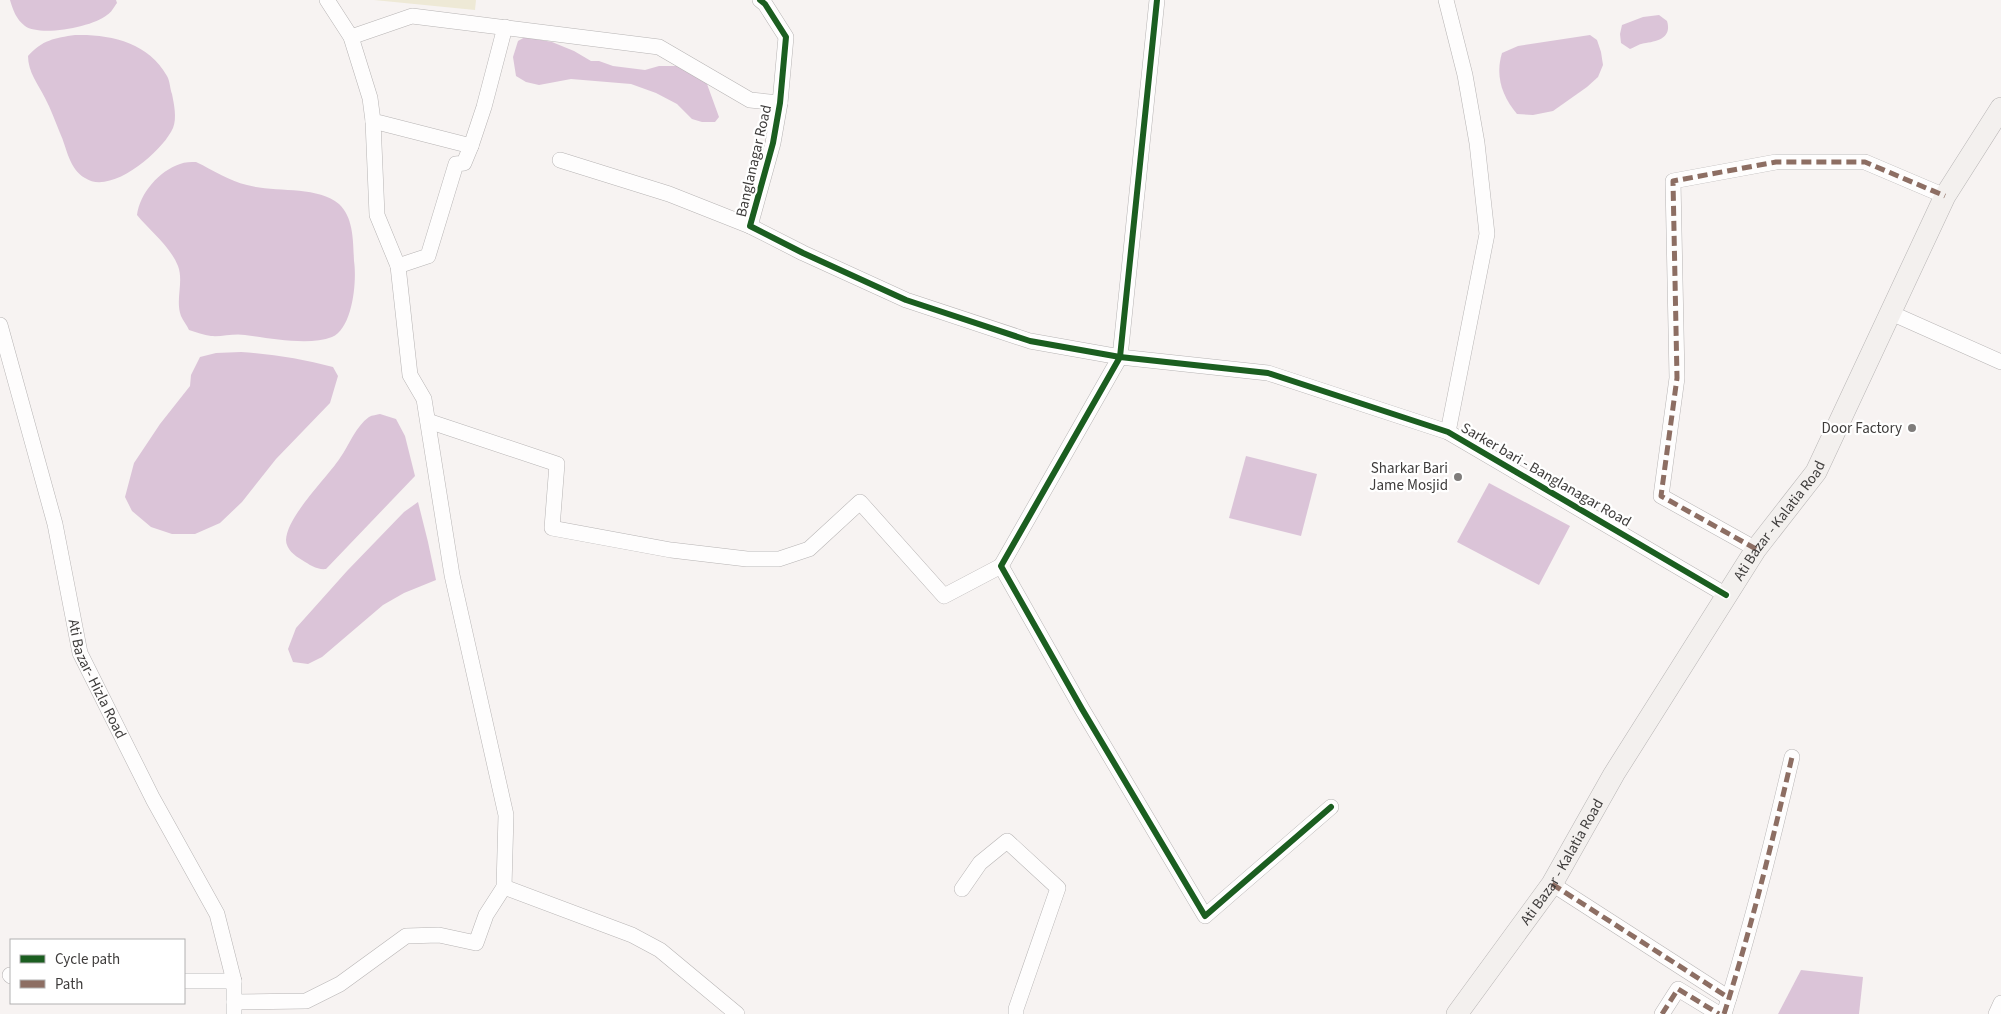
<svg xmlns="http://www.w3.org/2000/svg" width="2001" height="1014" font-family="'Source Sans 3',sans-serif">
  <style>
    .green { fill: #eee9d6 }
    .water { fill: #dbc4d8 }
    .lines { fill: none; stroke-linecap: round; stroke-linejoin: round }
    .street-casing { stroke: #b7b4b4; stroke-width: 16 }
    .secondary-casing { stroke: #b7b4b4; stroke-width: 22 }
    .street { stroke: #fefdfd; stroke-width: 15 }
    .secondary { stroke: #f3f0ee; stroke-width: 21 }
    .quiet { stroke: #8d6e63; stroke-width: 5; stroke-dasharray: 10 5; stroke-linecap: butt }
    .cycleway-casing { stroke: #fff; stroke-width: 9 }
    .cycleway { stroke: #1b5e20; stroke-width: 6 }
    .poi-dot { fill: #7f7c7b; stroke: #fff; stroke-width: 2 }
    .labels { text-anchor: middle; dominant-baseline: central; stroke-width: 4.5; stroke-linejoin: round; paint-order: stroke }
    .street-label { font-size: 15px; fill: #3e3c3b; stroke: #fff }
    .poi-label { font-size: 15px; fill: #3e3c3b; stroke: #fff; text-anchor: end }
  </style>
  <rect width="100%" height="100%" fill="#f7f3f2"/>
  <!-- green -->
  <path class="green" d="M374,0H476L475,10Z"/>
  <!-- water -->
  <g class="water">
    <path d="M10,0H116L117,3C114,7 111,13 107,15C93,27 40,37 25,26C16,19 13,10 10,0Z"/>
    <path d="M1659,15L1667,21C1672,37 1659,41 1646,43C1641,43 1635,47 1630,49L1621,43L1620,34L1622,25L1643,17Z"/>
    <path d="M75,35C110,34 148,42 167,76C170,81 170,89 172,94C174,104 177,118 173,128C163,151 111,196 85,178C69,169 67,148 60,133C55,121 51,109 45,98C38,84 28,72 28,56C42,40 55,38 75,35Z"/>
    <path d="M1590,35L1597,40L1601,52L1603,65L1598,77L1587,87L1553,111L1533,115L1517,114C1502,96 1495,76 1502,53L1518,46Z"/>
    <path d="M525,37L552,42L574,51L591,61H599L613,66L645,70L659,66H678L696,74L707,84L719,117L715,122H702L692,119L677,104L656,93L631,84L571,79L539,85L526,82L516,76L513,57L518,41Z"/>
    <path d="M196,162C213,170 229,181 247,185C275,193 317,185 339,204C354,218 353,242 354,261C357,280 353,328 332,337C309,346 269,338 245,335C234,333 222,337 211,336C204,335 196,332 189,330C187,325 183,321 181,316C175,300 184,282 178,266C170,246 150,231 137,215C140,193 159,171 180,164C185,162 191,162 196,162Z"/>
    <path d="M241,352C272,354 303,359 333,367L338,376L330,403L276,459L242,502L220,523L195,534H172L151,527L132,511L125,497L134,463L160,424L190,386L191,375L200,357L216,353Z"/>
    <path d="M380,414L396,419L405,436L415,476L326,569C317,570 310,565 302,560C295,556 286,549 286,540C287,516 327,478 340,458C349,445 356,426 369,417C372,415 377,415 380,414Z"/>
    <path d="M1246,456L1317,474L1301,536L1229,518Z"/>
    <path d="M1489,483L1570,526L1539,585L1457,542Z"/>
    <path d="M418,502L428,542L436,580L404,593L383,605L322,657L308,664L293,662L288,649L296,628L347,571L404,512Z"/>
    <path d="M1801,970L1863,977L1859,1014H1778Z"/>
  </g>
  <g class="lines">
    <defs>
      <g id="street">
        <path d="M327,0L351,37L370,98L373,121L471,146L484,107L505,27"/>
        <path d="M760,0L765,4L786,37L780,103L773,143L750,226L803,253L906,300L1030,341L1120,357L1268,373L1448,432L1726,595"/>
        <path d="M1157,0L1120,357L1001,566L1082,709L1205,916L1331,807"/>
        <path d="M1446,0L1465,75L1477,143L1487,234L1448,432"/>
        <path d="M351,37L412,16L659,47L750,100L780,103"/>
        <path d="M560,160L669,194L750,226"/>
        <path d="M398,266L428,256L456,164L464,163L471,146"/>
        <path d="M1891,313L2001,362"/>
        <path id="s1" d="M0,325L55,524L80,653L153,799L217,914L234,981V1014"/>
        <path d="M428,421L557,464L552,528L671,550L747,559H779L809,549L860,502L944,596L1001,566"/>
        <path d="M1756,549L1661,496L1677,378L1673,181L1776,162H1865L1945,196"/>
        <path d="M1552,884L1729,998"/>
        <path d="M504,887L632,935L660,950L737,1014"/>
        <path d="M962,889L980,863L1007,841L1058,888L1016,1009V1014"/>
        <path d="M10,975L11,976"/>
        <path d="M184,981H234"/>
        <path d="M234,1002L306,1001L340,984L406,936L439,935L476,943L486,915L504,887L506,815L452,575L424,399L410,375L398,266L377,215L373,121"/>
        <path d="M1662,1014L1678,989L1719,1014"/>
        <path d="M1724,1014C1751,929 1772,843 1792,757"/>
        <path d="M1996,1014L2001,1003"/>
      </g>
      <g id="secondary">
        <path id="s2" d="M1457,1014L1552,884L1614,774L1756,549L1816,472L1945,196L2001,108"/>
      </g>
    </defs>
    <!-- street casing -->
    <use href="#street" class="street-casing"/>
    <!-- secondary casing -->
    <use href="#secondary" class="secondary-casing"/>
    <!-- street -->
    <use href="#street" class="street"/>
    <!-- secondary -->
    <use href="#secondary" class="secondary"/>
    <!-- quiet -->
    <g class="quiet">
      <path d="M1756,549L1661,496L1677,378L1673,181L1776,162H1865L1945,196"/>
      <path d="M1552,884L1729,998"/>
      <path d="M1662,1014L1678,989L1719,1014"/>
      <path d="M1724,1014C1751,929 1772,843 1792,757"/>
    </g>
    <defs>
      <g id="cycleway">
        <path d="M760,0L765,4L786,37L780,103L773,143L750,226L803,253L906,300L1030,341L1120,357L1268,373L1448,432L1726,595"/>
        <path d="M1157,0L1120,357L1001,566L1082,709L1205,916L1331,807"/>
      </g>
    </defs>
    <!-- cycleway casing -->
    <use href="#cycleway" class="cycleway-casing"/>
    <!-- cycleway -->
    <use href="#cycleway" class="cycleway"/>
  </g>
  <!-- markers -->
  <g class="poi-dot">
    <circle cx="1912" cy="428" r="5"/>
    <circle cx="1458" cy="477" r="5"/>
  </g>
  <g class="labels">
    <!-- street labels -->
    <g class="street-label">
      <text transform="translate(754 161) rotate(-77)">Banglanagar Road</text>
      <text transform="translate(1546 475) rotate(30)">Sarker bari - Banglanagar Road</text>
      <text stroke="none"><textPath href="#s2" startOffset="590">Ati Bazar - Kalatia Road</textPath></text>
      <text stroke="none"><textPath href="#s1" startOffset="368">Ati Bazar- Hizla Road</textPath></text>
      <text stroke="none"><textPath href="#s2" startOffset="185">Ati Bazar - Kalatia Road</textPath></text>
    </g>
    <!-- poi labels -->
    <g class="poi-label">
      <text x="1902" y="428">Door Factory</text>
      <text x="1448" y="468">Sharkar Bari<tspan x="1448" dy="17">Jame Mosjid</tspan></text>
    </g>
  </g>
  <!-- legend -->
  <rect x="10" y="939" width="175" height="65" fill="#ffffff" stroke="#b2b1b1"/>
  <rect x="20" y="955" width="25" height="8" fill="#1b5e20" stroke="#b2b1b1"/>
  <text x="55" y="964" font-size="15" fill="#3e3c3b">Cycle path</text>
  <rect x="20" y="980" width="25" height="8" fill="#8d6e63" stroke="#b2b1b1"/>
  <text x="55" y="989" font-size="15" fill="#3e3c3b">Path</text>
</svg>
